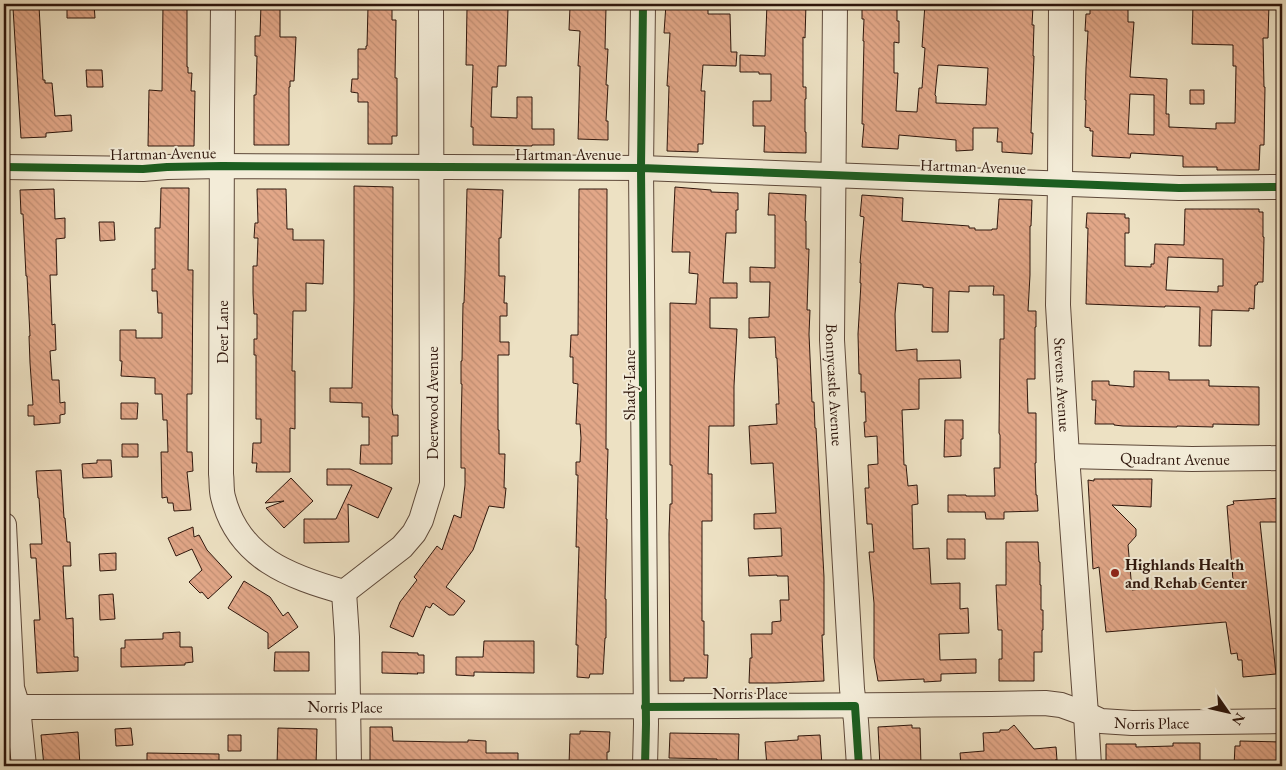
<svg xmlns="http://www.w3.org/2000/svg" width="1286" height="770" viewBox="0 0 1286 770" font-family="'EB Garamond',serif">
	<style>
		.building { fill: url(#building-back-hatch); stroke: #2e160c; fill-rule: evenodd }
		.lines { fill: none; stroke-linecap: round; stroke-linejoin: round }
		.minor-casing { stroke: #5e493a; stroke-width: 26 }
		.minor { stroke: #f3ecd8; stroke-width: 24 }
		.cycleway-casing { stroke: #f3ecd8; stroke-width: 11 }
		.cycleway { stroke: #1b5e20; stroke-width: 8 }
		.poi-dot { fill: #8f2418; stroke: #f3ecd8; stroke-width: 2 }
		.labels { text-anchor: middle; stroke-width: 4; stroke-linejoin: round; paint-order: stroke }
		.street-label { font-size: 16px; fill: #2e160c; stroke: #f3ecd8 }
		.poi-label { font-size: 16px; font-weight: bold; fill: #2e160c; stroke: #f3ecd8; text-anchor: start }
	</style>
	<defs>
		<pattern id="building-back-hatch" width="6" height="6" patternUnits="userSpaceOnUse" patternTransform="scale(1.25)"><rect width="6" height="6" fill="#e2a788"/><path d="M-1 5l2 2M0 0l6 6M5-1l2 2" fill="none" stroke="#c28f74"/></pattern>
	</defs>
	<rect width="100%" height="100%" fill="#ede1c3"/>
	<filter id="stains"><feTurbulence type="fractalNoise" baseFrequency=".004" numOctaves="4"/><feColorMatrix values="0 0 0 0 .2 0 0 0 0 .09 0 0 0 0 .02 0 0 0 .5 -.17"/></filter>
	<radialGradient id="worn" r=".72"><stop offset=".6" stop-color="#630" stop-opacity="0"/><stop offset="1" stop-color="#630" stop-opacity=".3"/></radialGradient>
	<path class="building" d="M67,4H94L95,18H67Z
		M163,4H187V67H188V73H192L191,91H195L194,146H148L149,90L162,91Z
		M261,4H280V37H296L294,81H290V87H289V145H254V95H256L257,56H255V36H260Z
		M666,4H708V14H730L731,52H737L736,66L703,65L701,91H705L703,144H698V152L667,151L669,86H667L670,33H664Z
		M767,4H806L805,38L803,37V87H806V99H805V132H806V153L764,152L765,126H753V101H771V74H759V72H740V55L765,56Z
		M862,4H897V21H899V43L894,42V73H898L896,111L917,112L919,88H922L925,48L922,47L925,4H1028V6H1033L1032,25H1034L1033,56H1034L1032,105L1031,133H1033L1032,154L1002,152V142H997L998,128H973V150L956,151V140L899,135L898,149L862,147L864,124H862L864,41H863L864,19H862ZM938,65L988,68L986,105L936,103V96L935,95Z
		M1090,4H1128V22H1134L1130,77L1167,79L1166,114H1169V127L1216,129V123H1235L1236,66H1233V45L1192,44L1193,4H1269L1268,38H1263L1264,87H1265L1264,145H1260L1259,170H1217V167H1183V156L1131,153L1130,158L1092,156L1093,131H1090V128L1085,127L1086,100H1085L1086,68L1088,31H1085L1086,14H1090ZM1130,94L1154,95V135L1128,134Z
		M39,6L43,80H45V83H52L55,116L71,115L72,131L46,133V137L21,138L13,8Z
		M368,7L392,8V20H396L395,78H397V136H392V144H368V102H358V93L351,92L352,79H358V49H366V46H367Z
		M570,7L606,8L605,49H608L606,85H608L606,121H608V140L578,139L580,66H578L580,31L569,30Z
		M467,9H508L506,66H498L497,87H492L491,117L517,118V97H532V129H554V145H532V146L473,145V127H471L473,65H466Z
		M86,70H102L103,87H87Z
		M1190,90H1204V104H1190Z
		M354,186L393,187L392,408L393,415H398V436H392V464H360L361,445H369V417H362V403L330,402V388H352L354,300Z
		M675,187L711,190V192L738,193V210H736V233H726L723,283H737V298H710V328L737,329L734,386V426H709L708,474H712V521H702V621H704V655H708L707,678H684V681H670L669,534L670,504H672V465H670V303L696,304L698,274L689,273L690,252H672Z
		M161,188H189L188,270H193L192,394H187V452H192L193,471L187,472L191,510L174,511L173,503H168L167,497L162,498L161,452H168L167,420H163L162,394H155V378L121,376L122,361H120V330H136V338H162V313H158L157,291H152V269H155V228H160Z
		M54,189L55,219L65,218V238L56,239L57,275H50L52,325L55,324L56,350L50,351L52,380H59L60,403L65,402V414L60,415V423L34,425V416H28V405H33L30,363L29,336H30L27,276H26L23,214H21L20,190Z
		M257,189H286L287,229H293V240H324L323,284L306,283V311H293L292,371H295V429L290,428V472H256L257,463H252L253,443H261V419H256V355H254V339H257V314H254L253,293V266H257L258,238H254L255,223H258Z
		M467,189L503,190L501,238H499V276H505L504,303H507V316H500V342H509V355H498V430H499V454H505L504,488H506L504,508L489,506L473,550L446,587L465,601L454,615H449L433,603L430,608L426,606L413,637L390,627L400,602L417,580L414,577L437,546L442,550L454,515L461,518L465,485V468H461V428L462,384H461V361H462L463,303H464L465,275Z
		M579,189H607L606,449H608L606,519H607L605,599H606V638H605L603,674H590L589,678L577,677L578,645H576L579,547H576L578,475H576V462H580L581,438L580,424H576L578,384L573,383V357H570L571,335H578Z
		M769,193L806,195L805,221H806V249H809L807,310H810L809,334L812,402H814L815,428H816L824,577V635H822L824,681L776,683H749L750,658H752L751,634H772V622L781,621L780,600H789L788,576H777V575L749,576L748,558L782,556L781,528L754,529V514L776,513L773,463L751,464L749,426L777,424L776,404H779L777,358H776L775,337L749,338V318L769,317L770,282H750V267L775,268V215H768Z
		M862,195L903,198L902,221L969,226V228H975V230H992V229H997L999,199L1032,200L1031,226H1030V275L1028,311H1036V327H1035V379H1027L1028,413H1036V463H1035L1036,495H1037L1038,511L1004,512V519H986L985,512H948V495H966V496H995L994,468H1000V435L999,433L1000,339H1004V295H993L994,286H969V292L949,291L948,332H932L933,288L923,287V285L898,283L895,314L896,351L917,349V361L960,360L961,378L919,379V409L902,410L904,465H906L908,486L917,485L918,504L912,505L913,549L929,548L931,584L960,583V609L968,608L969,633L939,634L940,660L976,659V673L941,674V681L924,682V679L878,681L874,658V603L869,552H874L872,524H867L865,488H869L868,465L878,464L877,436L865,437L864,422H866L865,392H861V374H859L858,334L861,283H860L861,263H860L864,217L860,216Z
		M1185,209H1259V212H1263V237H1264L1263,282H1258L1257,285H1255L1254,309L1249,308V311L1212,310L1211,346H1199L1200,307L1165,306V307L1086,304L1088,228H1086L1087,213L1125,214V218H1129V233H1125V266L1151,267V264H1154L1155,244L1184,245ZM1168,257L1223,259V286H1218V292L1166,290Z
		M99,222H114L115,240L100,241Z
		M1134,371L1169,372V380H1209V386L1259,387V425L1213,424V427L1177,426V427L1123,426L1114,425V424H1095L1096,400H1092V381H1109V385L1134,387Z
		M121,403H138L137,419H121Z
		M945,420H963V439H961V456L944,457Z
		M122,444H138V457H122Z
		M97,460H111L112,477L83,478L82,464L97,463Z
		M327,469H350L392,488L378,518L348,504L349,542L304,543V519H336L352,485H327Z
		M61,470L64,518H65L67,542H70L71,566H63L66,619L73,618L74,657H78V671L37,673L34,620H40L36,558H31L30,544H42L39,498H38L36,471Z
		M291,478L313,501L284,528L266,508L284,501L265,503Z
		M1094,479H1152L1151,507L1112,505L1136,529V536L1128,545L1132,590L1233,580L1227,506L1234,504L1233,501L1282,498V522H1260L1276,674L1243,677L1242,660H1238L1237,653L1231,654L1226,622L1106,632L1099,567L1093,569L1088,480L1094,481Z
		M193,527L194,537L199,535L207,550L232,577L208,599L202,592L200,593L189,582L202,570L192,549L176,556L168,538Z
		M947,539H965V559H947Z
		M1006,542H1038L1039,562H1040V585H1041V610H1043V630H1042V652H1034V681H999V659H1002V630H998L996,585H1006Z
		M116,553V570L100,571L99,554Z
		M244,581L270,597L283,616L288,612L298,627L268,649V633L228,608Z
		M113,594L115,619L100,620L99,595Z
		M180,632V647H192L193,662L185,663V665L121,667V648H125V640L163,639V633Z
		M484,641H534V673L474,672V676L456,675V657H483Z
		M275,652H309V671H274Z
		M382,652L418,653V655H424V673H417L418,674L382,673Z
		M912,725V728H920L921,766H880L878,727Z
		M1014,725L1034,749L1056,747L1057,760H1055V766H961L960,753L984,751L983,733L1000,732V730H1008Z
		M370,727H392L393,741L446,742H468V740L486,741V753H518V765L370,766Z
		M131,728L133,745L116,746L115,729Z
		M278,728L317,729L316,766H277Z
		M580,731L610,732L609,752H607V764H599V766L569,765L570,734H580Z
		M78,732L80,766H44L41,735Z
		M670,733L739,734L738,765L717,764V759L669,758Z
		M228,735H241V751H228Z
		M820,735L822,766H767L765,742L798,740V736Z
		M1240,741L1282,742V766H1234L1235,746H1240Z
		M1173,743H1200V763H1152L1136,764V766H1106V744H1136V747L1173,746Z
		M147,753L219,754V766H147Z"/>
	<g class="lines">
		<g class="minor-casing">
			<g id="minor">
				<path d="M223,4L222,110L221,474C222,481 221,490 223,497C238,558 290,577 344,592"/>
				<path d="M643,4L641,168L646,724L645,766"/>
				<path id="s1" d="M835,4L832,340L852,689L856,721L859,766"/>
				<path id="s2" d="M1061,4L1060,184L1058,305L1067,456L1086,714L1089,766"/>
				<path d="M4,167L143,169L167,167L222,166L641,168L1179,188L1282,187"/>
				<path id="s3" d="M1067,456L1192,459L1282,458"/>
				<path d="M4,525L12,688L18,707L24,766"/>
				<path d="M344,592L402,547L414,533L421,520L432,484L431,4"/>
				<path d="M344,592L347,637L349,766"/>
				<path id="s4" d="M4,707C351,705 698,709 1045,703L1061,705L1086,714L1101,721L1132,723L1282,721"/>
			</g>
		</g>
		<use href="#minor" class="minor"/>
		<g class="cycleway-casing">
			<path id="cycleway" d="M643,4L641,168L646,724L645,766
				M4,167L143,169L167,167L222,166L641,168L1179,188L1282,187
				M645,707L855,706L859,766"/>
		</g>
		<use href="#cycleway" class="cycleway"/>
	</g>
	<circle class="poi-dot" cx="1115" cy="573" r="5"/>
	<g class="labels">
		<g class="street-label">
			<text transform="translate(163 153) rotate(-1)" y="6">Hartman Avenue</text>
			<text x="568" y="160">Hartman Avenue</text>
			<text transform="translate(973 166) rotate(2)" y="6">Hartman Avenue</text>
			<text transform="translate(222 332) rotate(-90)" y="6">Deer Lane</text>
			<text transform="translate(629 385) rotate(-90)" y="6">Shady Lane</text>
			<text dy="6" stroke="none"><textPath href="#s1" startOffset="381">Bonnycastle Avenue</textPath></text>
			<text dy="6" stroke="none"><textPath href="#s2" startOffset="381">Stevens Avenue</textPath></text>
			<text transform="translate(432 403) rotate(-90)" y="6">Deerwood Avenue</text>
			<text dy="6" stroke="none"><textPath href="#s3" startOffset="108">Quadrant Avenue</textPath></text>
			<text x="750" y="699">Norris Place</text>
			<text dy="6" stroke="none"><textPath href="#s4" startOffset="341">Norris Place</textPath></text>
			<text dy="6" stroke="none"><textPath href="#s4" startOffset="1151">Norris Place</textPath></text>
		</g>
		<g class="poi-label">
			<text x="1125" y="570">Highlands Health<tspan x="1125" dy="18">and Rehab Center</tspan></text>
		</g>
	</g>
	<rect width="1286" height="770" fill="none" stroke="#ede1c3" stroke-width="20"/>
	<rect x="5" y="5" width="1276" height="760" fill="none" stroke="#2e160c" stroke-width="2.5"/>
	<rect x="10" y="10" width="1266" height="750" fill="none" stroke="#2e160c"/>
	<g transform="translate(1228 712) rotate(124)" stroke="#f3ecd8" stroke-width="4" paint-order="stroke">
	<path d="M0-4L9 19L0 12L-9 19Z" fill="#2e160c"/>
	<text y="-8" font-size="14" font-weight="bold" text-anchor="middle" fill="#2e160c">N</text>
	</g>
	<rect width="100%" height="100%" filter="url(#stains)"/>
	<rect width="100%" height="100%" fill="url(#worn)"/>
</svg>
